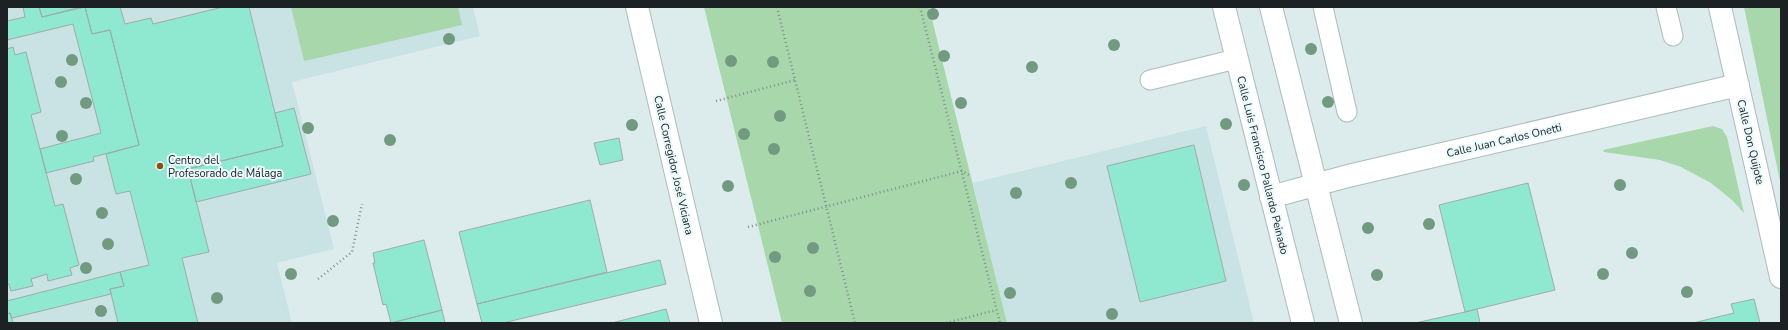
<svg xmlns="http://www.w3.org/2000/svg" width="1788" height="330" viewBox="0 0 1788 330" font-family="'Nunito Sans',sans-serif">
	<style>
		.built { fill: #c9e2e4 }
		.green { fill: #a7d7ab }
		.building { fill: #8fe9d1; stroke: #9eaca7 }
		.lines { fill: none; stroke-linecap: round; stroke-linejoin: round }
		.lane-casing { stroke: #acbbbc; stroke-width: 21 }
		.street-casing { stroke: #acbbbc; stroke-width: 24 }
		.path { stroke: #828e8f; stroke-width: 2.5; stroke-dasharray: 1 3; stroke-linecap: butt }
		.lane { stroke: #fff; stroke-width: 19 }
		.street { stroke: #fff; stroke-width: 22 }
		.tree { fill: #729a80 }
		.poi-dot { fill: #8c500d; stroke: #eaf9fb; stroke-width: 1.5 }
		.labels { text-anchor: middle; stroke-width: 4; stroke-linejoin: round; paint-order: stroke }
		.street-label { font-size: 11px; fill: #1c2223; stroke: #eaf9fb }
		.poi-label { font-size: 11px; fill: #1c2223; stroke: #eaf9fb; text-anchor: start }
	</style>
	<rect width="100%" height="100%" fill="#dceced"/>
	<path class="built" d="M7,7H473L480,36L292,82L334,249L277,263L292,323H7Z
		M1206,126L1254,323H1007L973,183Z"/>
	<path class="green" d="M291,7H458L462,25L304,61Z
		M704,7H929L1007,323H782Z
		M1744,7H1781V186Z
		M1713,126L1722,129L1727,137L1744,213L1732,200L1711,183L1681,167L1660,160L1604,152L1603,150Z"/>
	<path class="building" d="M23,7H39L42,17L85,7L92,34L110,30L139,145L93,157L94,161L46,173L40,149L101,133L73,24L7,40V21L25,17Z
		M39,7H81L42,17Z
		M85,7H120L125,24L151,18L153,24L223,7H249L283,146L188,169L209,252L182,258L198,323H118L110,289L124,286L120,272L149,265L130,191L116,194L106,154L139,145L110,30L92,34Z
		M13,47L15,55L26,52L41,112L31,115L55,206L63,204L79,265L70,268L72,275L48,281L47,274L31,279L33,286L11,291L9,284L7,285V49Z
		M294,108L311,174L196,202L188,169L283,146L275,113Z
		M619,138L623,160L600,165L594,143Z
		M1194,145L1226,281L1140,302L1107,166Z
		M1528,183L1555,290L1465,312L1439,205Z
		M590,200L607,272L477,304L459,232Z
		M424,240L442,310L391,323L386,304L383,305L373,263H375L373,253Z
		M660,260L666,284L503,323H482L477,304Z
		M120,272L124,286L110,289L111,294L12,318L10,313L7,314V301Z
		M1754,299L1760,323H1693L1734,313L1731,304Z
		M666,309L670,323H612Z
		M1477,309L1480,323H1415L1465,312Z
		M442,310L445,323H391Z
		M10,313L13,323H7V314Z"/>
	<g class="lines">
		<g class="lane-casing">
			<path id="lane" d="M1323,7L1347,112
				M1666,7L1673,36
				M1150,80L1236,59"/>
		</g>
		<g class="street-casing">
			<path id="street" d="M637,7L711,323
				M1224,7L1303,323
				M1271,7L1351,323
				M1720,7L1781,277
				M1271,197L1348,176L1738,85"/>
		</g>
		<path class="path" d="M777,7L855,323
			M920,7L1000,323
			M716,101L795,80
			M748,227L962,171L971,176
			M318,279L352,252L362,204
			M946,323L996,310"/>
		<use href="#lane" class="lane"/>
		<use href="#street" class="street"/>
	</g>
	<g class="tree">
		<circle cx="933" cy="14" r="6"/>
		<circle cx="449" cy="39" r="6"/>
		<circle cx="1114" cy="45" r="6"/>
		<circle cx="1311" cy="49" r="6"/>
		<circle cx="944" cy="56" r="6"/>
		<circle cx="72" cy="60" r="6"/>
		<circle cx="731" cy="61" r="6"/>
		<circle cx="773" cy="62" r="6"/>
		<circle cx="1032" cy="67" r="6"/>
		<circle cx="61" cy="82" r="6"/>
		<circle cx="1328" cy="102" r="6"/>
		<circle cx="86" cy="103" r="6"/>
		<circle cx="961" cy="103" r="6"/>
		<circle cx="780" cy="116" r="6"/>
		<circle cx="1226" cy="124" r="6"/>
		<circle cx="632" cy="125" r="6"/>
		<circle cx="308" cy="128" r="6"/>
		<circle cx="744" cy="134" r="6"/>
		<circle cx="62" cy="136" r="6"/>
		<circle cx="390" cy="140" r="6"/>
		<circle cx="774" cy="149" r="6"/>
		<circle cx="76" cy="179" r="6"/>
		<circle cx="1071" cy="183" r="6"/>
		<circle cx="1244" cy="185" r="6"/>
		<circle cx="1620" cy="185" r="6"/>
		<circle cx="728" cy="186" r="6"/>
		<circle cx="1016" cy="193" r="6"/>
		<circle cx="102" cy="213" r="6"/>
		<circle cx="333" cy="221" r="6"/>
		<circle cx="1429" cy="224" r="6"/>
		<circle cx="1368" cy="228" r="6"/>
		<circle cx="108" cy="244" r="6"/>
		<circle cx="813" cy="248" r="6"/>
		<circle cx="1632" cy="253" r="6"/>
		<circle cx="775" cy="257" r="6"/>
		<circle cx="86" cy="268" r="6"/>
		<circle cx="291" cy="274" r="6"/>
		<circle cx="1603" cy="274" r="6"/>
		<circle cx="1377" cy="275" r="6"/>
		<circle cx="810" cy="291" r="6"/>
		<circle cx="1687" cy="292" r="6"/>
		<circle cx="1010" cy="293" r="6"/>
		<circle cx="217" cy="298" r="6"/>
		<circle cx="101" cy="311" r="6"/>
		<circle cx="1112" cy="314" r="6"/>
	</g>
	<circle class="poi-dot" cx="160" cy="166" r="4"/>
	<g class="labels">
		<g class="street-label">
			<text transform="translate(1504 140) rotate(-13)" y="4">Calle Juan Carlos Onetti</text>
			<text transform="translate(1751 142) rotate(77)" y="4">Calle Don Quijote</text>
			<text transform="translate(674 165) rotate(77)" y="4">Calle Corregidor José Viciana</text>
			<text transform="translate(1263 165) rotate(76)" y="4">Calle Luis Francisco Pallardo Peinado</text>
		</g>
		<g class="poi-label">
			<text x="168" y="164">Centro del<tspan x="168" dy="13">Profesorado de Málaga</tspan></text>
		</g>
	</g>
	<rect width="1788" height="330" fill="none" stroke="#1c2223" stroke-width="16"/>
</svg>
